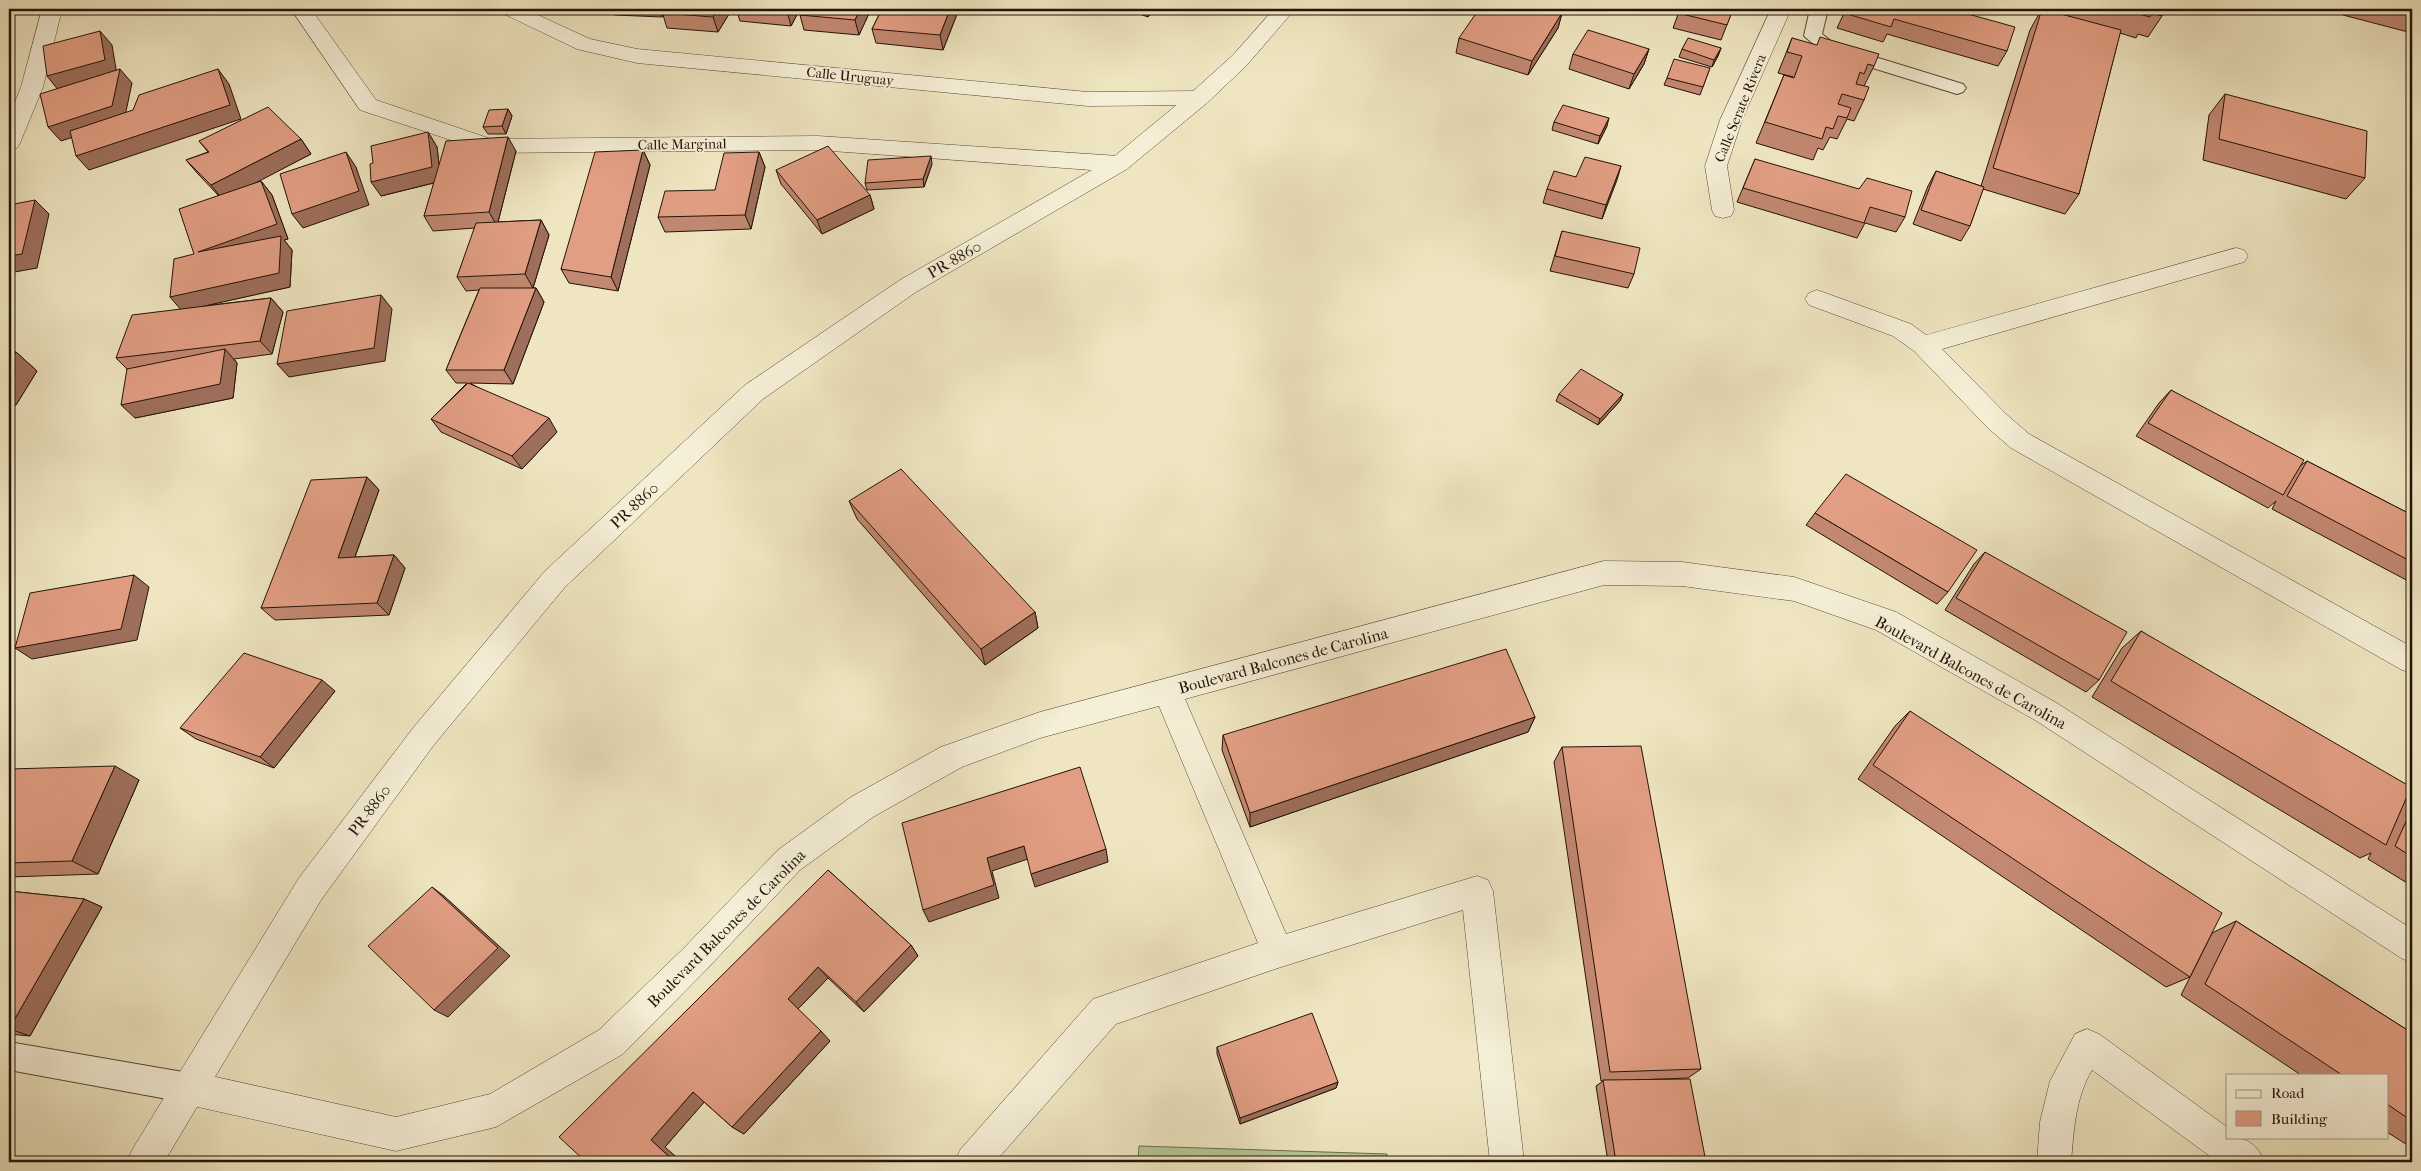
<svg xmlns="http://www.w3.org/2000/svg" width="2421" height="1171" viewBox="0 0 2421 1171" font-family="'IM FELL French Canon',serif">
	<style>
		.green { fill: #b6c695; stroke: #6c6c4e }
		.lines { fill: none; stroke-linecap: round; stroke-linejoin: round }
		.service-casing { stroke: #564836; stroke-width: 2 }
		.minor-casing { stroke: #564836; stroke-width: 1 }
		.tertiary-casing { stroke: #564836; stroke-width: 1 }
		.service { fill: #f5efd7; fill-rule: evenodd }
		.minor { fill: #f5efd7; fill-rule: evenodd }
		.tertiary { fill: #f5efd7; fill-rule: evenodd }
		.wall { fill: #c28871; stroke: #231308 }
		.shaded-wall { fill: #9e6f5c; stroke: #231308 }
		.building { fill: #e29e83; stroke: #231308 }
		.labels { text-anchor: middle; stroke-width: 4; stroke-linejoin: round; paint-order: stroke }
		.far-street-label { font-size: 14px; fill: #231308; stroke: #f5efd7 }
		.street-label { font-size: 16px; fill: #231308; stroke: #f5efd7 }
	</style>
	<rect width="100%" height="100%" fill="#efe6c1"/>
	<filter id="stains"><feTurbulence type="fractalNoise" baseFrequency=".004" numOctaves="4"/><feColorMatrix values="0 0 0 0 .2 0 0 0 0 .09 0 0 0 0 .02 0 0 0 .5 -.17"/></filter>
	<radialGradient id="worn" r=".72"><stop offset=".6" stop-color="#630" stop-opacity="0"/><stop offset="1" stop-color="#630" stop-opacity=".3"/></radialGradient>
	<path class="green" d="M1139,1146L1387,1154V1162H1138Z"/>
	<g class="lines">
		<g class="service-casing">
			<path id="service" d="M1810,9H1828L1822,34L1836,45L1963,84L1966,88L1963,92L1957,94L1824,53L1804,36Z
				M9,1042L189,1073L199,1078L204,1088L199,1098L189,1103L9,1070Z"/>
		</g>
		<g class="minor-casing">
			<path id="minor" d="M42,9H62L43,87L20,143L17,148L9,150V117L21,87Z
				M291,9H311L376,100L491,139L818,136L1119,156L1127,159L1130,164L1127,169L1119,172L818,150L490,153L360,110Z
				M499,9H525L590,39L637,49L1088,92L1199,91L1207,93L1210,98L1207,103L1199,105L1088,106L637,63L577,49L502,13Z
				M1771,9H1791L1742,120L1727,166L1734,210L1731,216L1723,218L1715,216L1712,210L1705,166L1720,120Z
				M2236,248L2244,250L2248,256L2244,262L1942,349L2006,414L2029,434L2412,647V673L2402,670L2011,448L1988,428L1914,351L1893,336L1809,305L1805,299L1809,293L1817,290L1911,324L1926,335Z
				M1604,561L1682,562L1794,577L1896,612L2055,702L2412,929V963L2401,958L2035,720L1876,630L1794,601L1682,586L1604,585L1185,699L1286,934L1477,876L1488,880L1493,891L1524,1162H1490L1463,910L1278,968L1116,1024L995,1162H955L960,1150L1093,999L1258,943L1159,706L1040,738L962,767L873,817L800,870L706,970L623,1054L496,1127L396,1151L189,1105L177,1100L172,1088L177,1076L189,1071L396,1117L490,1094L599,1030L684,948L778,850L851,797L941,747L1040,712Z
				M2087,1029L2099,1034L2227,1127V1137C2246,1137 2258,1144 2264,1162H2218L2092,1070C2075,1099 2074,1130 2071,1162H2037L2040,1122L2050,1081L2075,1034Z"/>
		</g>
		<g class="tertiary-casing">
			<path id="tertiary" d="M1274,9H1295L1247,65L1207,103L1127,169L916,292L763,399L565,587L433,746L321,900L164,1162H127L132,1150L299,878L413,728L545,571L745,385L900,280L1111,159L1191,93L1233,55Z"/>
		</g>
		<use href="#service" class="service"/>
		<use href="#minor" class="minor"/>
		<use href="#tertiary" class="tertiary"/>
	</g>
	<path class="wall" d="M612,9H732L718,32L667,28L663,15L662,17L615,15Z
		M736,9H800L791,26L740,21Z
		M803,9H871L859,35L804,30L800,15Z
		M882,9H959L943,50L876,43L872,29Z
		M1126,9H1156L1148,17Z
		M1680,9H1733L1721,40L1673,28Z
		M1846,9H1950L2007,51L1998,66L1887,34L1883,42L1837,28Z
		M2028,9H2164L2162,16L2148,37L2138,34L2136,38L2120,33L2079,194L2065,214L1983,189L1970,226L1961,241L1913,224L1928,186L1936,171L1981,186L2030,30L2040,12Z
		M2344,9H2412V33L2343,15Z
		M1562,13L1558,28L1528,75L1456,53L1459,38Z
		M1792,38L1874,66L1864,86V100L1854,121L1847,119L1837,139L1830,137L1823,150L1818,148L1813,160L1756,143L1784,75L1793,77L1778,73Z
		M1721,48L1718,56L1712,67L1679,57L1682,49Z
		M1649,49L1644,64L1629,89L1569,69L1573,54Z
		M1710,68L1700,95L1664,85L1667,78Z
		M2225,94L2365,178L2346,199L2203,160L2209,115Z
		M508,109L512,116L506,134H488L483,127Z
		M1554,122L1607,126L1598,144L1552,130Z
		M428,132L437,147L439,165L516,151L498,222L541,220L549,235L533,288H536L544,302L513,384L470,383L557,432L522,469L441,432L431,419L467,383H456L446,370L479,290L466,291L457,277L475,228L433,231L424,216L434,183L381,196Z
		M301,139L311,154L256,182L261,181L272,195L288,239L284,240L292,250L290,287L203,306L271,298L283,312L272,354L234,359L237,363L233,398L135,418L127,369L116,358L181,309L194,254L218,195L198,174L186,160L208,152L199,141Z
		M643,150L650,165L618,291L569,283L561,269Z
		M759,152L765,167L751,229L665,232L658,217L715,190Z
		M1755,159L1905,217L1896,232L1865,223L1857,238L1737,202Z
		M932,164L924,187L867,190L865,183Z
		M1621,166L1602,219L1543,203L1547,189L1576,177Z
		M776,170L870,195L874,209L822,234L781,184Z
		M1562,231L1634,274L1628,288L1550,271Z
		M9,352H16L37,371L16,405H9Z
		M2171,390L2300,466L2307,461L2412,515V583L2272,509L2276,501L2268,508L2136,436L2159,403Z
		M1559,394H1623L1620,401L1598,425L1556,401Z
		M367,477L379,490L355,557L394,555L405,568L389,615L275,620L261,608Z
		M849,501L1035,612L1038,628L985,665L857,519Z
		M1815,513L1948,592L1937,604L1806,525Z
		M1985,552L2099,680L2086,692L1945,610L1974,564Z
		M2141,631L2405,801L2412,797V886L2368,859L2371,853L2360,858L2092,697L2122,648Z
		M335,691L274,768L196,739L180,728Z
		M1910,711L2190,977L2166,987L1858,779L1895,726Z
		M1535,717L1528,732L1250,827L1222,750L1223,735Z
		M1562,747L1701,1069L1688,1078L1635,1080L1706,1162H1608L1596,1086L1603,1081H1601L1554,762Z
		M9,769L139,780L98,874L9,877Z
		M828,870L911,945L918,956L864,1012L828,978L798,1009L830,1041L744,1134L732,1127L704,1102L665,1147L586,1162Z
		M9,891L84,899L102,907L30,1036L9,1034Z
		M2236,921L2412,1033V1148L2387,1132V1075H2301L2181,995L2212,933Z
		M1217,1047L1338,1082L1336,1088L1240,1124L1217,1054Z"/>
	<path class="shaded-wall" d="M659,9H666L662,13L663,15L662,17Z
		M718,9H732L718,32L713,17Z
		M788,9H800L791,26L787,11Z
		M860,9H871L859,35L855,20Z
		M950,9H959L943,50L940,35Z
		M1148,9H1156L1148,17Z
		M1562,13L1558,28L1528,75L1532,61Z
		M100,31L112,45L117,75L59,91L47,76Z
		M1721,48L1718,56L1712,67L1714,60Z
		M1649,49L1644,64L1629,89L1634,74Z
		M120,69L132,83L124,121L61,141L48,127Z
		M218,69L229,84L241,119L89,170L76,156Z
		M508,109L512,116L506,134L502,126Z
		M1609,118L1607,126L1598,144L1600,136Z
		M428,132L437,147L441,181L381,196L371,182Z
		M508,137L516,151L497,226L489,212Z
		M301,139L311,154L223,200L211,185Z
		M643,150L650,165L618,291L611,277Z
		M346,152L356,167L369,205L303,228L292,214Z
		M759,152L765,167L751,229L745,215Z
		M931,156L932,164L924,187L923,179Z
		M1621,166L1617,180L1602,219L1606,205Z
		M261,181L272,195L288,239L284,240L292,250L290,287L182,311L170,297L198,252Z
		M870,195L874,209L822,234L817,220Z
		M35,200L49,214L37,268L9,273V256Z
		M541,220L549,235L533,288L525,274Z
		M536,288L544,302L513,384L504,370Z
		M381,295L392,309L385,361L289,377L277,364Z
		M271,298L283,312L272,354L260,341Z
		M225,349L237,363L233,398L135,418L121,405Z
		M16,352L37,371L16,405L9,399V363Z
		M1623,394L1620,401L1598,425L1600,419Z
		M549,418L557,432L522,469L512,456Z
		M367,477L379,490L350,570L338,558Z
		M394,555L405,568L389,615L377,603Z
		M134,575L149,587L137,640L32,659L15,648Z
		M1035,612L1038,628L985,665L981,649Z
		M322,680L335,691L274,768L260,757Z
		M1535,717L1528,732L1250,827V813Z
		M115,766L139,780L98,874L72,861Z
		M1024,846L1028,859L992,871L999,898L929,922L923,910L987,858Z
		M1106,849L1108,862L1035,887L1031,874Z
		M432,887L444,896L510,956L448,1017L434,1010Z
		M84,899L102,907L30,1036L9,1029Z
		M911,945L918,956L864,1012L856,1002Z
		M818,967L828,978L798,1009L788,999Z
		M821,1031L830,1041L744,1134L732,1127Z
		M1338,1082L1336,1088L1240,1124V1118Z
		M693,1092L706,1100L665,1147L682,1162H675L651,1140Z"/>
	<path class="building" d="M664,9H718L713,17L662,13Z
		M765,9H788L787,11Z
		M803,9H860L855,20L800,15Z
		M882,9H950L940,35L872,29Z
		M1479,9H1548L1562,13L1532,61L1459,38Z
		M1680,9H1733L1727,25L1678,13Z
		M1846,9H1950L2015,27L2007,51L1894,19L1891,27L1844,13Z
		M2042,9L2121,30L2079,194L1993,168Z
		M2121,9H2164L2162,16L2151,13L2150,17Z
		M2388,9H2412V15Z
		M1588,30L1649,49L1634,74L1573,54Z
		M100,31L105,60L47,76L43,46Z
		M1820,37L1879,54L1874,66L1868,64L1864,74L1860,72L1856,84L1869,87L1864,100L1842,94L1838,104L1851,108L1847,118L1838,116L1833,129L1826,127L1822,139L1765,122L1784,75L1794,78L1802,56L1787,52L1792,38L1817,45Z
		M1688,38L1721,48L1714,60L1682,49Z
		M1674,59L1710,68L1703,87L1667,78Z
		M120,69L112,106L48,127L40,94Z
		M218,69L230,105L76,156L70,131L133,110L139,95Z
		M2225,94L2367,131L2365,178L2219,139Z
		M1563,105L1609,118L1600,136L1554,122Z
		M268,107L301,139L211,185L186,160L209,152L199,141Z
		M508,109L502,126L483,127L489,110Z
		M428,132L432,167L371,182L370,164L373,163L371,146Z
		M508,137L489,212L424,216L446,141Z
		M828,146L870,195L817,220L776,170Z
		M643,150L611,277L561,269L595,152Z
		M346,152L359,191L292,214L280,174Z
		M759,152L745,215L658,217L665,191L715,190L724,153Z
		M931,156L923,179L865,183L868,160Z
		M1585,157L1621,166L1606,205L1547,189L1554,171L1576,177Z
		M1755,159L1859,189L1867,178L1912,191L1905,217L1870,207L1864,223L1743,188Z
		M1936,171L1984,187L1970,226L1921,210Z
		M261,181L277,224L198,252L281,236L279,273L170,297L174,259L194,254L179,209Z
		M35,200L22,254L9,256V205Z
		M541,220L525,274L457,277L476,223Z
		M1562,231L1640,248L1634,274L1555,256Z
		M480,288H536L504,370H446Z
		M381,295L374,348L277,364L287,311Z
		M271,298L260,341L116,358L132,315Z
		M225,349L220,384L121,405L127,369Z
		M9,352H16L9,363Z
		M1581,369L1623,394L1600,419L1559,394Z
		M468,383L549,418L512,456L431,419Z
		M2171,390L2304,460L2283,495L2148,423Z
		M2307,461L2412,515V562L2287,496Z
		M901,469L1035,612L981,649L849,501Z
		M1846,474L1977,550L1948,592L1815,513Z
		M367,477L338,558L394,555L377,603L261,608L311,480Z
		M1985,552L2127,632L2099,680L1956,598Z
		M134,575L121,629L15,648L30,593Z
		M2141,631L2411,787L2386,845L2111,681Z
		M1506,649L1535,717L1250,813L1223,735Z
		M244,653L322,680L260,757L180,728Z
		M1910,711L2222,913L2190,977L1873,765Z
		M1641,746L1701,1069L1610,1072L1562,747Z
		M115,766L72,861L9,863V769Z
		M1080,767L1106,849L1031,874L1024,846L987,858L994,885L923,910L902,823Z
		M2412,808V857L2395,846Z
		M828,870L911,945L856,1002L818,967L788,999L821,1031L732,1127L693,1092L651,1140L675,1162H586L559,1137Z
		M432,887L498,948L434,1010L368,946Z
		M9,891L84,899L9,1029Z
		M2236,921L2412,1033V1121L2387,1104V1075H2342L2205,984Z
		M1312,1013L1338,1082L1240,1118L1217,1047Z
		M1690,1079L1706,1162H1616L1603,1080Z"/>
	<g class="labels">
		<g class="far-street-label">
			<text transform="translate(850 76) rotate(6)" y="5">Calle Uruguay</text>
			<text transform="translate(1740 108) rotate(-68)" y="5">Calle Serate Rivera</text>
			<text transform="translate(682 144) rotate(-1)" y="5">Calle Marginal</text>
		</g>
		<g class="street-label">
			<text transform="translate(954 259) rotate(-30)" y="6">PR-8860</text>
			<text transform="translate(634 505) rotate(-43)" y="6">PR-8860</text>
			<text transform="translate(1283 660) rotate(-15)" y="6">Boulevard Balcones de Carolina</text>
			<text transform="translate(1971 672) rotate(29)" y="6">Boulevard Balcones de Carolina</text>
			<text transform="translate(369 810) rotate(-53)" y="6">PR-8860</text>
			<text transform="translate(726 928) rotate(-45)" y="6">Boulevard Balcones de Carolina</text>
		</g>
	</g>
	<rect width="2421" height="1171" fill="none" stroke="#efe6c1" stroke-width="30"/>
	<rect x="10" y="10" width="2401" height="1151" fill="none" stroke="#231308" stroke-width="2.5"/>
	<rect x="15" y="15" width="2391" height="1141" fill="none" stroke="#231308"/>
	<rect x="2226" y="1074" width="162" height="65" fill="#f5efd7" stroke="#a19784"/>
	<rect x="2236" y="1090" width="25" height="8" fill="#f5efd7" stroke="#a19784"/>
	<text x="2271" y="1098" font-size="15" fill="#231308">Road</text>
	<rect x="2236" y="1111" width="25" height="15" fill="#e29e83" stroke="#a19784"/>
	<text x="2271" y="1124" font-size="15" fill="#231308">Building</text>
	<rect width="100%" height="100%" filter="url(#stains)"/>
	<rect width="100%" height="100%" fill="url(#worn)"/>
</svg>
